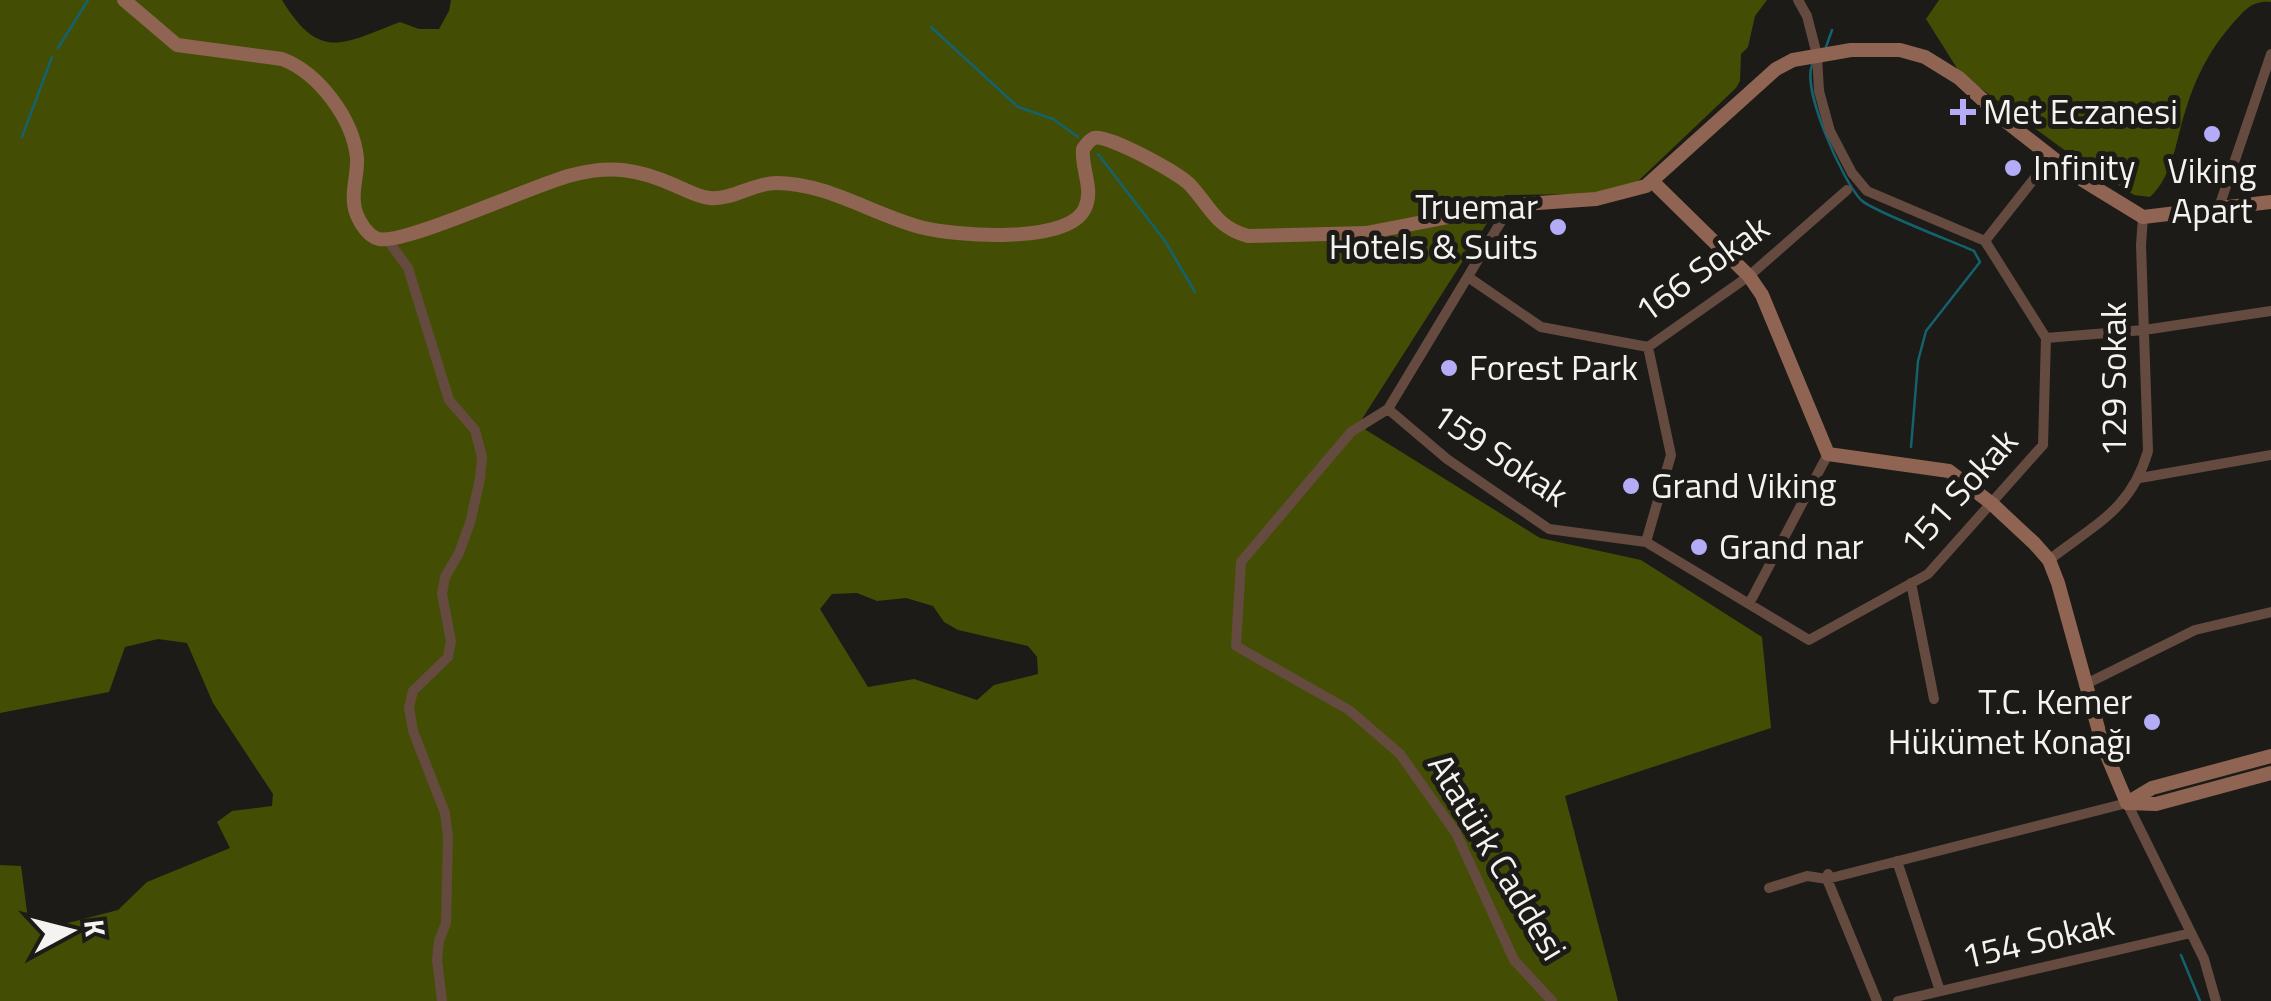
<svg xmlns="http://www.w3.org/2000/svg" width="2271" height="1001" viewBox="0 0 2271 1001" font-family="'Titillium Web',sans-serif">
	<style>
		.forest { fill: #434e04; fill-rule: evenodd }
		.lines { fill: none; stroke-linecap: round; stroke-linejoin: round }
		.stream { stroke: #13626d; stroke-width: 2.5 }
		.street { stroke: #654a3f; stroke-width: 10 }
		.secondary { stroke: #8f6452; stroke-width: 14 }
		.poi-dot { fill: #b5acf8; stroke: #1c1b17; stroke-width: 4 }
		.labels { text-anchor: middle; stroke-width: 10; stroke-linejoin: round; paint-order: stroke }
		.poi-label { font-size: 35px; fill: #f4f3f0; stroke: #1c1b17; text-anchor: start }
		.street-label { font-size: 35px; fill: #f4f3f0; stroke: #1c1b17 }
	</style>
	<rect width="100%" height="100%" fill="#1c1b17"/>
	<path class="forest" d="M0,0H282C320,62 342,44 400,22L419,29H439L449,11L451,0H1767L1755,16L1748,47L1741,54L1740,81L1736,88L1635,184L1591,194L1505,195L1362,419L1366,430L1540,538L1641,560L1762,637L1771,728L1565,796L1618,1001H0V865L21,866L28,919L60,925L118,910L147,882L230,848L217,822L232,811L272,806L273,794L213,703L187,643L158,639L125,647L109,692L0,713ZM857,593L877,601L906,598L933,606L944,622L958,630L1028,646L1037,657L1038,674L994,685L977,700L914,679L868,687L820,609L832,594Z
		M1939,0H2271V2C2252,0 2245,10 2233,23C2210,49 2195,78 2185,112C2176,140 2173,176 2150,197L2134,195L2063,149L1960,73L1926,19Z"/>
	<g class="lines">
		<path class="stream" d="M931,27L1018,107L1053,119L1078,137
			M1826,47L1832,30
			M58,48L88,0
			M1812,65C1802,90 1842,180 1861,200C1872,211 1954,242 1974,251L1980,262L1926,331L1918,361L1911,447
			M22,137L52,57
			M1098,154L1165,241L1195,292
			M2181,955L2200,1001"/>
		<path class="street" d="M1511,205L1388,409L1351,432L1241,562L1236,646L1349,710L1400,754L1456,833L1514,960L1552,1001
			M2218,210L2271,54
			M387,239L408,268L449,400L475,430L482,457L480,479L470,523L459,553L445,577L442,594L451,641L448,657L413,691L409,707L413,731L445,813L448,837L446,923L439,941L437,960L442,1001
			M1985,241L2052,156
			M1468,277L1541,327L1648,347L1749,276L1847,190
			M2046,338L2144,330L2271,311
			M1648,347L1671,455L1646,542L1809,640L1928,574L2043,445L2046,338L1985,241L1867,191L1852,173L1830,131L1819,91L1817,55L1807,16L1798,0
			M1388,409L1447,459L1549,529L1646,542
			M2140,478L2271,455
			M2049,560C2095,524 2131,510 2148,451L2141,245L2143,217
			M1911,583L1934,699
			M1749,604L1828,454
			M2084,685L2195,630L2271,612
			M1897,861L1940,991
			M1769,888L1807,876L1827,879L1828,874
			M1877,1001L1827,879L2127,803L2204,959L2216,1001
			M1898,1001L2191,933"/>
		<path class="secondary" d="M124,0L177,45L282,59C319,73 353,119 357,158C358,173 352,189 354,203C355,216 366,236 379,239C405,245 535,184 572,175C611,165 638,169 674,185C686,190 697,197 710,198C733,200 753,183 776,183C827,183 872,214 920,227C953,236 1069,245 1085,208C1094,189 1081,169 1083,149C1086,145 1089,140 1094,138C1108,134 1181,174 1191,186C1211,208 1216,227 1248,236L1366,233L1511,205L1596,199L1646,186L1776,69L1793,60L1851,50H1900L1925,57L1959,78L2008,123L2076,176L2143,217L2271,202
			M1653,182L1749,276L1762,295L1828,454L1949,471L1991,503L2034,543L2049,560L2058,583L2103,746L2127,803
			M2127,803L2152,788L2271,756
			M2127,803L2156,804L2271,773"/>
	</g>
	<g class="poi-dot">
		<path d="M1958 97h10v10h10v10h-10v10h-10v-10h-10v-10h10z"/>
		<circle cx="2212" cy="134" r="10"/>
		<circle cx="2013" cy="168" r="10"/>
		<circle cx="1558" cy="227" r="10"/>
		<circle cx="1449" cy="368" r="10"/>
		<circle cx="1631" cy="486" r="10"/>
		<circle cx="1699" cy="547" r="10"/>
		<circle cx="2152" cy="722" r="10"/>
	</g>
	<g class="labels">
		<g class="poi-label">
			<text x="1983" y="124">Met Eczanesi</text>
			<text x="2033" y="180">Infinity</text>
			<text x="2212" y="183" text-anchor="middle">Viking<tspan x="2212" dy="40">Apart</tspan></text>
			<text x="1538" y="219" text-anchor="end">Truemar<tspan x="1538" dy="40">Hotels &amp; Suits</tspan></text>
			<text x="1469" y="380">Forest Park</text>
			<text x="1651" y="498">Grand Viking</text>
			<text x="1719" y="559">Grand nar</text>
			<text x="2132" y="714" text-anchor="end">T.C. Kemer<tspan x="2132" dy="40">Hükümet Konağı</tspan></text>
		</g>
		<g class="street-label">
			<text transform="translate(1702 269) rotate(-36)" y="12">166 Sokak</text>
			<text transform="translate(2114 379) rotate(-90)" y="12">129 Sokak</text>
			<text transform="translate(1500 455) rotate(34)" y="12">159 Sokak</text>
			<text transform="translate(1959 492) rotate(-48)" y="12">151 Sokak</text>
			<text transform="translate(1497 857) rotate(59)" y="12">Atatürk Caddesi</text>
			<text transform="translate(2038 940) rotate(-13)" y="12">154 Sokak</text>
		</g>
	</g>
	<g transform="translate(70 931) rotate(83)" stroke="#1c1b17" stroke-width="8" paint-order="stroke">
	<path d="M0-8L18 38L0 25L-18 38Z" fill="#f4f3f0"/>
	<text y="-15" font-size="28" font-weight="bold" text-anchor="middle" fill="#f4f3f0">K</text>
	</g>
</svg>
